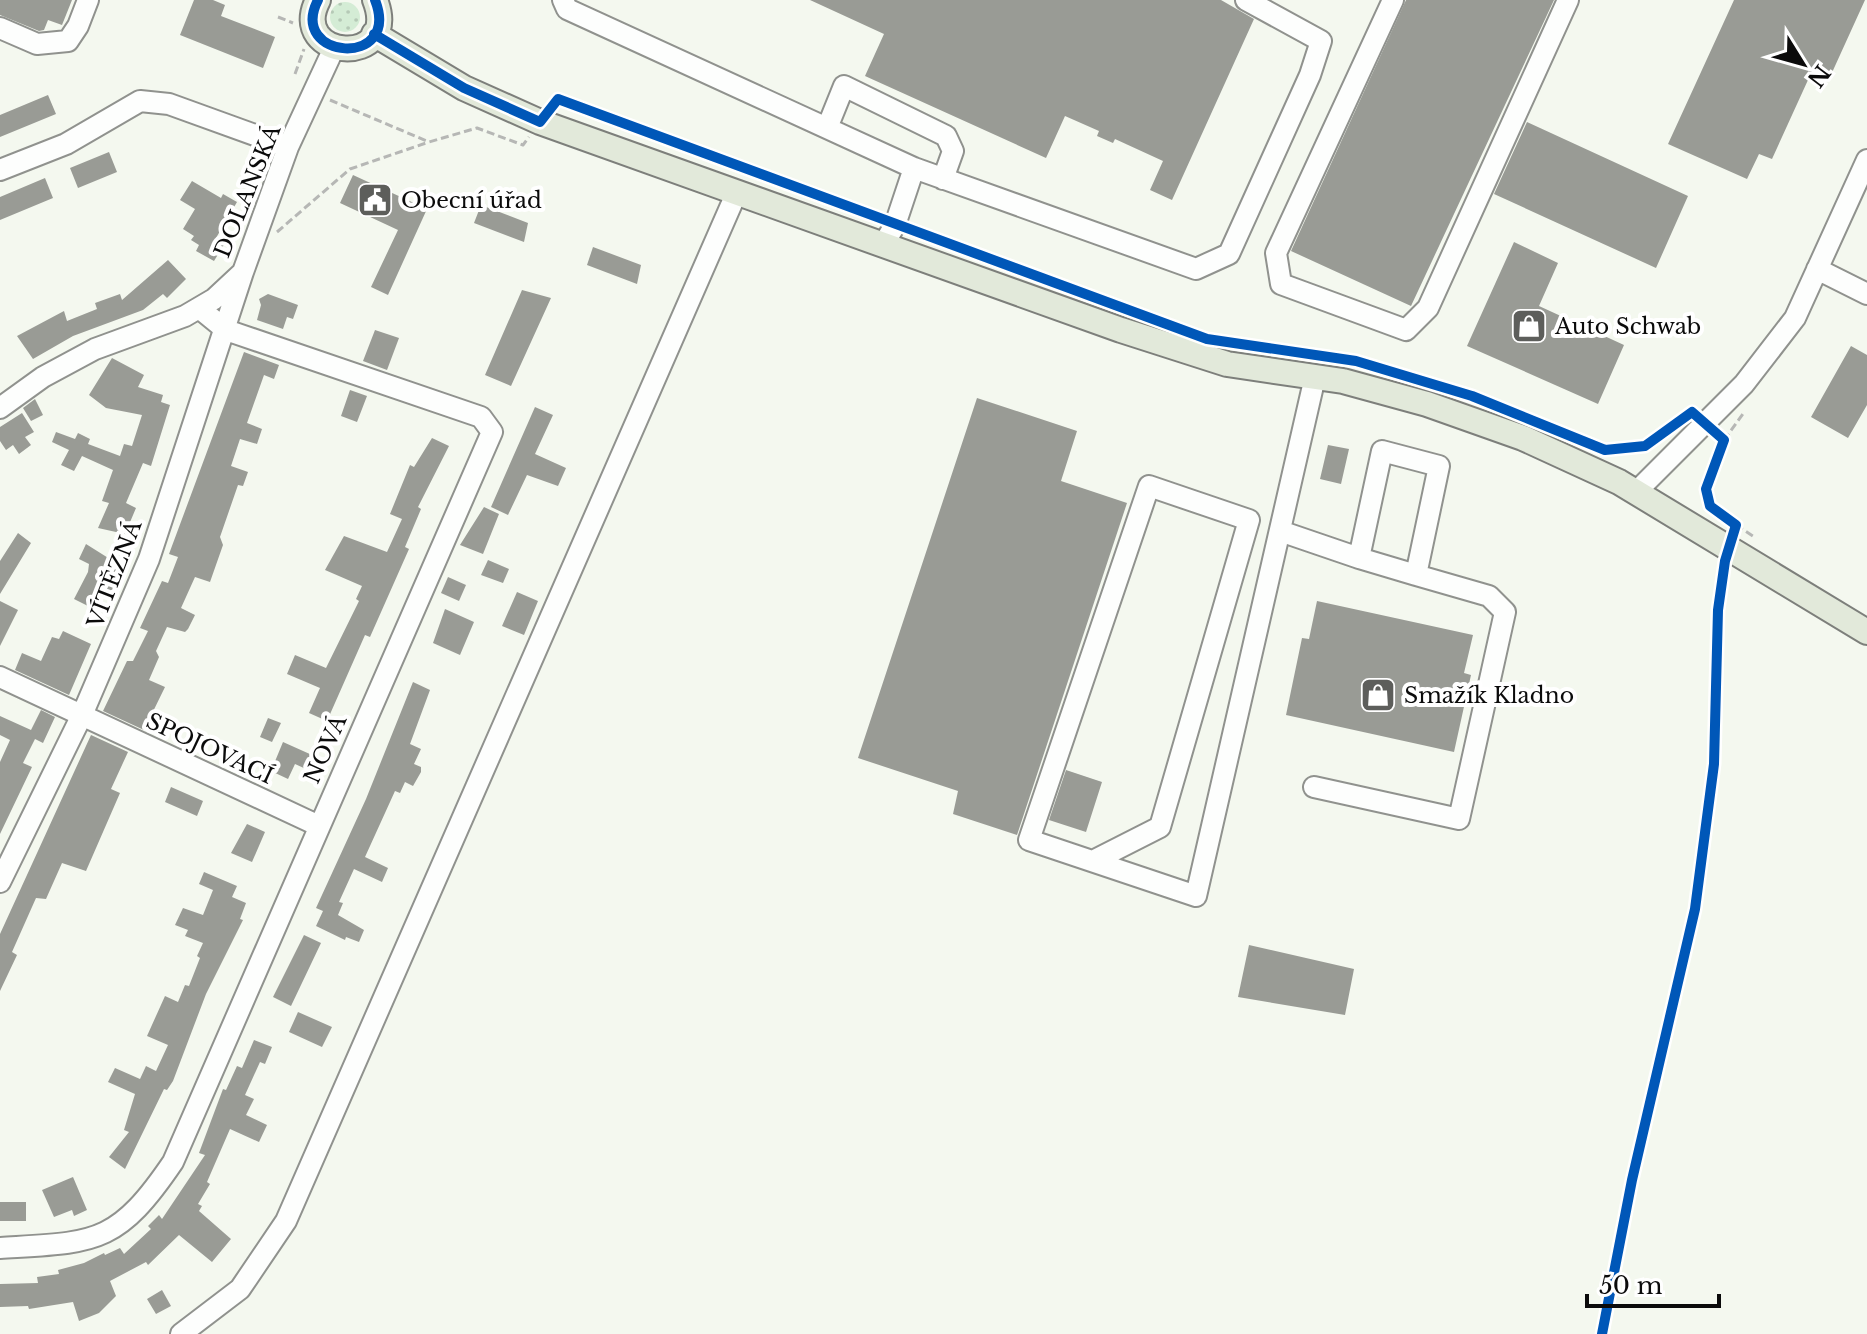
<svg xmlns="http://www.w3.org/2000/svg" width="1867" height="1334" viewBox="0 0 1867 1334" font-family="'Libre Baskerville',serif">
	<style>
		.grass { fill: url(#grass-dots) }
		.building { fill: #999b95 }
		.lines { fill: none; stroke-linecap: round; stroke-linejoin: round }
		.minor-casing { stroke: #90928e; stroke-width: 24 }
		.major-casing { stroke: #7d7f7b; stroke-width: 28 }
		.path { stroke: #b6b7b5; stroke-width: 3; stroke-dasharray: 8 4; stroke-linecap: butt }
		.minor { stroke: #fdfefd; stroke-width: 20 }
		.major { stroke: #e2e9da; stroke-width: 24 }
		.cycleway-casing { stroke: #fff; stroke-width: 15 }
		.cycleway { stroke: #0057b8; stroke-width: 10 }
		.labels { text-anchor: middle; stroke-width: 8; stroke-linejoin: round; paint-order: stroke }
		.street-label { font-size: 22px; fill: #0b0b0b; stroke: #fff }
		.poi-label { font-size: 22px; fill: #0b0b0b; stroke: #fff; text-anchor: start }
	</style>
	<defs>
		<pattern id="grass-dots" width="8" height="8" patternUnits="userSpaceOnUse" patternTransform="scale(2)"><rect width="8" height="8" fill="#d4ecd5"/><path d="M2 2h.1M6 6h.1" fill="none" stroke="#b5c9b6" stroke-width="1.8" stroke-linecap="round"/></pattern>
	</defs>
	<rect width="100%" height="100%" fill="#f4f8ef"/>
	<path class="grass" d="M330 17a15 15 0 1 1 30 0a15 15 0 1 1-30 0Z"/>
	<path class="building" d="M0,0H72L62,25L48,20L44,30L39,31L0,15Z
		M194,0H213L225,5L221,16L275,37L263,68L180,35Z
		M810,0H1221L1254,19L1172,200L1150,190L1163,161L1115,139L1113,143L1097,136L1099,131L1065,116L1046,158L865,76L884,34Z
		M1406,0H1554L1411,306L1291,251Z
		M1734,0H1865L1830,77L1813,69L1772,159L1759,154L1747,179L1668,144Z
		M48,95L56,114L0,137V115Z
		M1527,122L1688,196L1656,268L1494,194Z
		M109,152L117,172L78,188L70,168Z
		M353,175L427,209L388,295L371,287L398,230L340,203Z
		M45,178L53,198L0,220V197Z
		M192,181L221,198L223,194L237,202L216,238L225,243L214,261L196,251L199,245L191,240L194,236L183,229L195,209L180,200Z
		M481,205L528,223L524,242L474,223Z
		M1514,242L1558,263L1539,306L1624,345L1598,404L1467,346Z
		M593,247L641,265L637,284L587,265Z
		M168,260L186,279L167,298L163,294L143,310L73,336L33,359L17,336L64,311L67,321L97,309L95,303L120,294L122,300Z
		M522,290L551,298L511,386L485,375Z
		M268,294L298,305L293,319L287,317L283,329L257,320L261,305L259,299Z
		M375,330L399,338L387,370L363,361Z
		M1851,346L1867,355V405L1848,438L1811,417Z
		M244,352L279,365L274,379L264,375L247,423L262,429L257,444L240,439L231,466L248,472L243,486L238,485L220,537L223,545L210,582L195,577L181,608L195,615L188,629L185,632L167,627L156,651L159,657L149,680L165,687L144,730L103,711L127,661H133L148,631L140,628L162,581L168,583L178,557L169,554Z
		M112,358L144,375L138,387L163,395L161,402L170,405L151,466L143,463L126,503L136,508L125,534L98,528L109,503L102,501L113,470L82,456L74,471L61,465L69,450L52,442L56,432L75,439L78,433L90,439L88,444L120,456L124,444L132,446L142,415L106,408L89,395Z
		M350,390L367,396L357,422L341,416Z
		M977,398L1077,431L1061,481L1127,503L1017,835L953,814L958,791L858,758Z
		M35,399L43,415L31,421L23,408Z
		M535,407L553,415L535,454L566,468L558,486L527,475L508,515L491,507Z
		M22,413L34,432L25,437L31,445L19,454L13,445L6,450L0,441V427Z
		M432,438L449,446L418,507L421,509L405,547L409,549L370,637L365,635L327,721L309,713L320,688L287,674L295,655L326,668L359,601L356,599L362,586L325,570L344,536L387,552L402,519L390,514L410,465L414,467Z
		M1328,445L1349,449L1341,484L1320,479Z
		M484,507L499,514L483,554L460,545Z
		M18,533L31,543L0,594V561Z
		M86,544L121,566L111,595L98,591L90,607L74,599L88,572L89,564L79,559Z
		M488,560L509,569L503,583L481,575Z
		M448,577L466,585L459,601L441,593Z
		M517,592L538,601L524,635L502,626Z
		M0,601L18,610L0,646Z
		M1317,601L1473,635L1464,673L1471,675L1454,752L1286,715L1302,638L1309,639Z
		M445,609L474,622L460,655L433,643Z
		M63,631L91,644L69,695L15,670L22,653L41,661L52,637L59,639Z
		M413,682L430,690L410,744L421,749L414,764L421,767V772L413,786L405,782L400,793L395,791L365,857L388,868L382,882L354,869L339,902L343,903L338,915L364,930L359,942L346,937L345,940L316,926L323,911L316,908L366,799Z
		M41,710L55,717L43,743L35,739L23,763L32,767L0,834V762L10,740L0,735V716L31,730Z
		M268,718L281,723L272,742L260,737Z
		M91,735L128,752L111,789L120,793L86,871L62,863L46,899L36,898L12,952L17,955L0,991V934Z
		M283,742L312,755L306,769L295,764L288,779L271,771Z
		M1066,770L1102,782L1086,832L1049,820Z
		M171,787L203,801L197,816L165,802Z
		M247,824L265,832L252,862L231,853Z
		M204,872L237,886L232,897L246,903L240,919L243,920L206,994L173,1081L167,1090L164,1089L125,1169L109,1157L129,1132L124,1130L135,1094L108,1082L115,1068L140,1079L146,1066L156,1071L168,1045L147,1036L165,996L178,1002L185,985L189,986L200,958L197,956L203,943L185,936L188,930L175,925L183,908L203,915L213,890L199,884Z
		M304,935L321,943L291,1006L273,997Z
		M1249,945L1354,969L1345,1015L1238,997Z
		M298,1012L332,1027L322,1047L289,1032Z
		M254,1040L272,1047L265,1064L260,1062L245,1095L254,1099L246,1115L267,1125L259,1142L230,1129L207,1182L210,1184L198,1204L202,1206L199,1211L231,1239L212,1262L179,1235L148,1265L146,1262L110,1281L116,1296L99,1313L79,1321L73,1302L29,1309L28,1306L0,1307V1284L38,1283L37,1277L59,1274L58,1270L84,1263L104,1253L105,1255L120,1248L124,1254L151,1229L148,1226L159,1215L162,1219L205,1155L199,1153L223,1089L226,1090L237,1066L242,1068Z
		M73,1177L87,1210L74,1216L72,1210L54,1217L42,1190Z
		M0,1202H26V1221H0Z
		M162,1290L171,1306L156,1314L147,1299Z"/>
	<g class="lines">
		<g class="minor-casing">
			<path id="minor" d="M563,0L567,9L914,168L1196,269L1229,254L1310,75L1321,41L1246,0
				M1393,0L1276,253L1281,284L1406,330L1428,308L1568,0
				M0,28L37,44L68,41L78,26L88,0
				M827,128L844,86L946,136L953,151L943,179
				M0,170L66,144L140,101L169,104L288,147
				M883,245L895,225L914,168
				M1817,269L1867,294
				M0,408L43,377L95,349L185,316L214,299L243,272L288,147L334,48
				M1636,492L1744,384L1795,318L1867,160
				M1280,531L1359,558L1382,451L1439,466L1416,575L1489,596L1505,612L1459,819L1314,787
				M1359,558L1416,575
				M0,677L317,825
				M1093,861L1160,827L1249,520L1149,486L1029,840L1196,896L1315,377
				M0,882L82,715L149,559L243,272
				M0,1248C95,1242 116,1246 173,1162L492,432L481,417L226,330L199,308
				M181,1334L240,1289L286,1221L736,194"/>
		</g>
		<g class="major-casing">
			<path id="major" d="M318,0C287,60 402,69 375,0
				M374,34L464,88L540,122L1121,330L1227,364L1343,381L1427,404L1523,438L1619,482L1867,632"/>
		</g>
		<path class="path" d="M278,17L293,23
			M295,74L304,49
			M330,100L429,142L477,128L523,145L529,137
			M277,232L350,169L429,142
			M1724,440L1745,411
			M1736,525L1756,538"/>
		<use href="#minor" class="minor"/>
		<use href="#major" class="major"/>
		<g class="cycleway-casing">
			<path id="cycleway" d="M318,0C287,60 402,69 375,0
				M374,34L464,88L540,122L558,99L1207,339L1356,361L1472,396L1605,450L1645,446L1692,412L1724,440L1706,489L1710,506L1736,525L1725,561L1718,610L1714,764L1695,909L1632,1180L1602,1334"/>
		</g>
		<use href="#cycleway" class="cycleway"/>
	</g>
	<defs>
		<g id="civic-square" transform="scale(1.8)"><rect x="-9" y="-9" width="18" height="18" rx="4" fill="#5d5e5b" stroke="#fff"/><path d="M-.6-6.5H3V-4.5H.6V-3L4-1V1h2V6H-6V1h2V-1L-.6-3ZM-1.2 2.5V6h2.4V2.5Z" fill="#fff"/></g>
		<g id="shop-square" transform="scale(1.8)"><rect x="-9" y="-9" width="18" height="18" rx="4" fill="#5d5e5b" stroke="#fff"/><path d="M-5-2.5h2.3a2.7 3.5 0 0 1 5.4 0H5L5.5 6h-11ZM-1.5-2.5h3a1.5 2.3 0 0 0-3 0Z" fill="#fff"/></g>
	</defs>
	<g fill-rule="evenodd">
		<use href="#civic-square" x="375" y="200"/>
		<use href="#shop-square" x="1529" y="326"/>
		<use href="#shop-square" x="1378" y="695"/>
	</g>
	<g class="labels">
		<g class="street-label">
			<text transform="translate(247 191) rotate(-68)" y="8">DOLANSKÁ</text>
			<text transform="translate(114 574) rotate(-69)" y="8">VÍTĚZNÁ</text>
			<text transform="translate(210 748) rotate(25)" y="8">SPOJOVACÍ</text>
			<text transform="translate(325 749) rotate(-66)" y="8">NOVÁ</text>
		</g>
		<g class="poi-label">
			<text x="401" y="208">Obecní úřad</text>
			<text x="1555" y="334">Auto Schwab</text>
			<text x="1404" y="703">Smažík Kladno</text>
		</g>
	</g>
	<g transform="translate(1803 64) rotate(127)" stroke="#ffffff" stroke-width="6" paint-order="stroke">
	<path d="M0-6L14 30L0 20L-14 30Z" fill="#0b0b0b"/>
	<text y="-12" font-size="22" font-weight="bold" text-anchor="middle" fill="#0b0b0b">N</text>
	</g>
	<path d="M1587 1294v12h132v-12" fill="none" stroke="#0b0b0b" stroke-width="4"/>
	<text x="1599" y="1294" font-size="24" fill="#0b0b0b" stroke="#ffffff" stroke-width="6" paint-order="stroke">50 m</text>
</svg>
